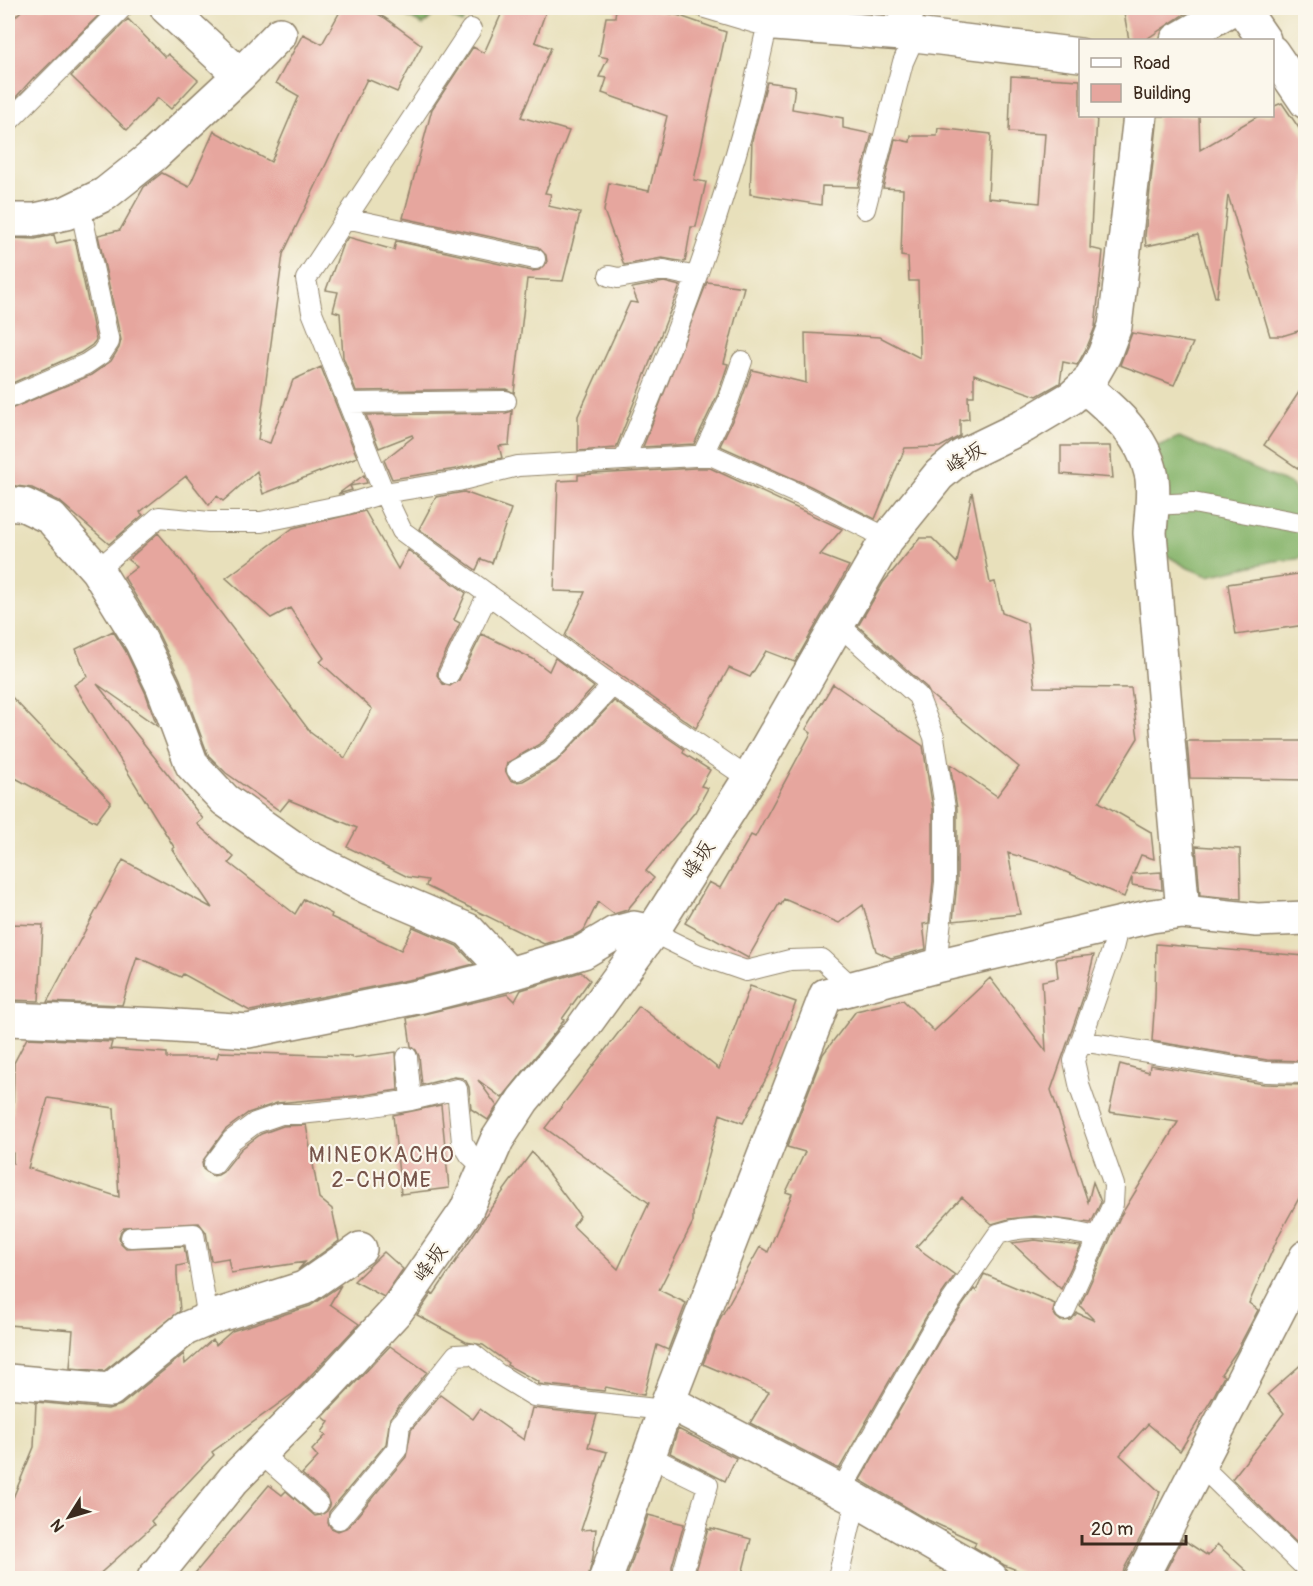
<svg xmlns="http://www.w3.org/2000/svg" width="1313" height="1586" viewBox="0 0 1313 1586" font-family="Pangolin,'Klee One',sans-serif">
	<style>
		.forest { fill: #88b56d; stroke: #627046; stroke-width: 1.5 }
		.building { fill: #e6a69e; fill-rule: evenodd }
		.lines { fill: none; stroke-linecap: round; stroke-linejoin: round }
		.lane-casing { stroke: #92856c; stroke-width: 22 }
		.street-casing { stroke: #92856c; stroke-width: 36 }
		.lane { stroke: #fff; stroke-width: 20 }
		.street { stroke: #fff; stroke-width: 33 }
		.labels { text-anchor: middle; stroke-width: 4.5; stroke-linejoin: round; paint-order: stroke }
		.street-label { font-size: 21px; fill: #3b2a1e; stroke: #fbf7ec }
		.neighbourhood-label { font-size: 22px; letter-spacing: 1.5px; fill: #77554b; stroke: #fbf7ec }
	</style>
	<rect width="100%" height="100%" fill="#fbf7ec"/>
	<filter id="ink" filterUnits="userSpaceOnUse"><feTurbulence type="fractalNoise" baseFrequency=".0167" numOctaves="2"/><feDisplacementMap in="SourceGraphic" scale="12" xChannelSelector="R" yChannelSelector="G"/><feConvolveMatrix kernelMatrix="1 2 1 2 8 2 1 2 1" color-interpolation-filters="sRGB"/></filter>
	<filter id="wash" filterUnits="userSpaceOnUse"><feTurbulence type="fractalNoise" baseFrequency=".008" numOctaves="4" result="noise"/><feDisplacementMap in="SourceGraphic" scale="24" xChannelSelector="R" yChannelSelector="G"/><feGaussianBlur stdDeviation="1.35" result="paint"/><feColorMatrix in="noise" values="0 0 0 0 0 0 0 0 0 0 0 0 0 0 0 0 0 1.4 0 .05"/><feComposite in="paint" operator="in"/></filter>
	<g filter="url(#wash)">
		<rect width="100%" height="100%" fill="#e8e0bb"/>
		<path class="forest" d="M391,8H472L462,23L438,11L423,25Z
			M1179,437L1292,485L1305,506V553L1298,559L1274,561L1208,576L1188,568L1159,551L1151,449Z"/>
		<g id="blocks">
			<path class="building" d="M24,8H106L35,78L34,77L8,106V24Z
				M342,8H367L385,18L422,45L397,92L367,79L283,254L258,440L270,443L293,380L321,367L357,457L263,494L257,471L223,501L217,496L209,505L186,476L140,512L143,515L109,544L59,501L32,488L8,485V410L91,375L111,361L119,348L121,340L98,235L120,230L144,187L162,173L189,187L214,131L271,162L299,96L276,83L303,34L322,44Z
				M504,8H547L535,42L551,48L521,117L569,131L545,193L551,194L548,206L580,213L563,281L527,279L514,393L506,389L356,391L343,357L340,313L333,311L338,292L326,290L342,246L348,237L394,250L396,241L532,271L539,270L547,262L546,255L538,247L403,218L432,109L473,47L484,53Z
				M616,8H643L677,15L726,32L694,180L706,182L696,227H691L685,262L662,258L624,265L604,211L609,183L649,191L667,116L602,93L607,78L599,77L608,58L599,56L606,17H615Z
				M1123,8H1193L1145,40H1129Z
				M128,19L165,57L168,54L198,80L171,109L158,98L127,130L71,76Z
				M1011,76L1080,80V116H1097L1090,248L1103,251L1095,327L1087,347L1077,365L1063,362L1060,383L1037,396L974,374V396H968L969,419L960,420V436L940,447L905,448L875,519L810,486L720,446L740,404L752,370L806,383L805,333L880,337L920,358L918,281H909L908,257L901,256L903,189L883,188L895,139L910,142L911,136H937L938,128L991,134L988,198L1040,203L1045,134L1009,132Z
				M767,82L795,86L792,109L843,118V128L872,134L858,187L822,186L821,205L750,194L752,140Z
				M1282,103L1305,137V329L1282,336H1270L1228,195L1217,297H1215L1198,235L1146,246L1145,236L1158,116H1199L1200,150L1258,116H1272V107Z
				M54,235L56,243L75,239L96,340L92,345L80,353L8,385V238L35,239Z
				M664,282L680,286L616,448L578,451V416L630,302L638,303L632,288Z
				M707,282L744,287L724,363L728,364L718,394L694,444L643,447Z
				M1132,333L1193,343L1174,385L1120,365Z
				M1305,383V473L1264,445Z
				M512,411L509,445L499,446L502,458L456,469L392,479L384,460L413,437L412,435L379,448L366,415L506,413Z
				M1061,446H1110L1113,478L1061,474Z
				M695,468H710L842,529L820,555L849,566L795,662L766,651L750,677L729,668L696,728L565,636L585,592L554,591L558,481L578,480V475Z
				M364,475L367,483L350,486L352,490L338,494Z
				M464,492L511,509L492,563L481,559L476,570L419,529L436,497Z
				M972,492L990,583L995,582L1002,613L1027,623L1035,687L1131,688L1138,738L1099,802L1151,832L1154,859L1141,855L1133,874L1161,872L1162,890L1132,885V877L1124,897L1052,866L1008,853L1020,914L953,921L957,882V808L950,764L997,796L1019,767L930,694L926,687L858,626L883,583L920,538H932L957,563Z
				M365,511L398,569L408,550L466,593L454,620L460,623L438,669L437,675L443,684L450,686L459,680L482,634L533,659L549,671L555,658L594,687L543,742L507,763L505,770L510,780L516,782L523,781L556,762L614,701L684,749L683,753L710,770L701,786L708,788L695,812L646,871L654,878L627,910L614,914L598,902L584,930L575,935L544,944L426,886L428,880L408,877L347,847L357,828L289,800L280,811L226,773L208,755L180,679L157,631L124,577L137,567L128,560L158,533L181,560L311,733L345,758L372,709L320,662L324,658L290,608L271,618L226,578L293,528Z
				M1305,573V625L1236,635L1228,584Z
				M113,631L125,650L146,694L157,726L97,684L203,819L197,824L234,857L229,863L295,914L304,899L332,914L331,917L401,950L413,927L457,946L474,964L418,978L250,1011L183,974L181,977L137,957L122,1005L47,1002L123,860L212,908L172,849L174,847L74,685L87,676L76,649Z
				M833,684L923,746L933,809V881L929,923L923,924L926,949L891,958L876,951L863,905L839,923L784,899L781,905L779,904L748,958L685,923L709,882L720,888L751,835L755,837L811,733L806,729Z
				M8,693L111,802L96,822L8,774Z
				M1187,741H1305V780L1190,778Z
				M1196,846L1240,849L1241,899L1200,895Z
				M8,924L43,925L39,1001L8,1000Z
				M1156,944L1305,956V1061L1267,1060L1152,1041L1155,998Z
				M1094,955L1085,992L1051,1090L1088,1202L1093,1182L1101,1202L1091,1223L1035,1216L1009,1219L992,1224L962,1197L916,1247L955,1275L926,1317L839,1469L750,1423L769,1392L703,1364L720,1319L760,1247L768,1252L792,1194L786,1192L805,1152L787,1147L823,1054L856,1011L903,1000L934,1031L990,978L1046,1051L1042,981L1058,978L1056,959Z
				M581,972L590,980L562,1019L564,1020L556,1031L502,1098L478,1080L497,1106L488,1120L471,1109L469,1087L466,1081L462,1078L454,1077L422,1085L419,1056L416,1050L411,1046L407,1018L508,994L515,1001L521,990Z
				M750,986L796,1002L773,1065L743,1123L720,1114L693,1213V1222L659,1290L686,1303L668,1350L657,1345L644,1395L606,1387L604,1391L538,1384L539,1382L507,1365L508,1363L483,1345L466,1342L417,1315L432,1293L434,1294L491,1208L532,1152L580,1216L573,1226L618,1269L649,1203L545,1128L639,1006L719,1069Z
				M27,1038L112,1042L110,1049L167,1053V1058H217L219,1052L352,1056V1058L396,1052L398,1090L365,1095L277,1103L248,1113L225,1130L202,1162L203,1169L212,1176L218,1175L223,1172L241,1149L261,1134L283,1126L306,1125L319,1198L332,1209L339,1241L298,1270L305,1262L231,1273L228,1258L211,1261L206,1232L199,1223L125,1227L121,1231L119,1237L121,1243L126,1248L184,1246L187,1264L177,1266V1275L180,1311L104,1371L70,1368L73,1330L8,1325V1161L13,1163V1153L8,1152V1112L13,1113L14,1063ZM48,1098L114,1108L119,1197L28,1168Z
				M1120,1064L1149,1072L1150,1065L1264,1084L1305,1085V1187L1280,1233L1249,1303L1258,1310L1236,1352L1221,1374L1224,1376L1213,1397L1180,1451L1148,1424L1120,1455L1160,1492L1150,1519L1124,1569L1122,1578H1037L1004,1565L974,1547L976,1542L928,1520L860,1480L946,1329L974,1289L976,1291L984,1274L1055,1304L1053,1312L1056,1317L1061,1321L1071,1320L1077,1313L1095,1321L1080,1306L1121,1215L1178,1122L1109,1112Z
				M441,1105L449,1188L401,1194L393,1115Z
				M1035,1240L1081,1246L1061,1289L1012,1243Z
				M384,1252L403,1269L384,1297L354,1281Z
				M341,1285L330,1304L359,1324L295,1392L212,1452L214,1455L151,1521L154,1525L95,1578H8V1510L34,1447L36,1402L108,1409L121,1405L184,1354L185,1364L212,1340L216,1345L232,1331L310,1306Z
				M390,1346L427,1372L390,1418L386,1444L329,1512L328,1523L331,1528L338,1531L348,1527L406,1457L411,1430L440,1395L473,1419L480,1409L524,1440L532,1408L597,1415L588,1447L607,1452L581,1530L596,1529L593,1557L588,1578H191L269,1485L282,1495L286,1491L315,1516L321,1515L327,1511L330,1506L326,1495L302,1474L318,1457L312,1450L326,1435L322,1432L329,1422L323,1417Z
				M1305,1361V1551L1232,1479L1284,1413L1268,1394Z
				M678,1429L736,1458L725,1481L670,1453Z
				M648,1515L684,1524L672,1566V1578H626Z
				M711,1528L751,1539L741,1578H696V1571L708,1529L711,1530Z
				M1182,1539L1208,1556L1217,1544L1254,1578H1162Z"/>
		</g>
	</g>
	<g filter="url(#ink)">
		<use href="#blocks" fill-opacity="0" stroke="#92856c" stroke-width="1.5"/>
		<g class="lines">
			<g class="lane-casing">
				<path id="lane" d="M705,8L755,23L775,24
					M471,29L306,279L312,312L384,493L402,531L603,679L749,779
					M8,122L122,8
					M865,209L903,62L915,35
					M346,218L535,259
					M609,276L618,278L664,270L696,277
					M8,398L86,364L101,354L109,342L80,206
					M348,403L506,401
					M702,456L729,399L742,361
					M624,460C671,352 713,239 744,125C753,92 760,57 768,23
					M1151,505L1193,503L1306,524
					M97,570L159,517L209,522H261L344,505L384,493L458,481L518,466L695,456H713L805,497L889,539
					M839,625L918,696L934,737L945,808V882L936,966
					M449,674L488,594
					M517,770L550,752L613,685
					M652,932L697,954L746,971L790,960L822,959L852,987
					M1081,1041L1266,1072L1306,1073
					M407,1057L411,1100
					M214,1164L232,1140L255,1123L281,1114H300L367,1107L411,1100L457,1089L462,1142L470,1155L485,1169
					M131,1237L194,1234L208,1319
					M1065,1310L1113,1204L1114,1185L1080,1088L1074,1061L1113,948L1116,936L1115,925
					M260,1453L318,1504
					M649,1456L708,1485L684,1569V1578
					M1200,1465L1306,1568
					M840,1492L936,1323L998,1234C1031,1222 1065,1231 1098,1237
					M339,1519L397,1449L400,1425L456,1355L473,1354L498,1374L534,1396L665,1410
					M838,1578L856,1500"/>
			</g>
			<g class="street-casing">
				<path id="street" d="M167,8L240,75
					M768,8L775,24L915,35L1080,55
					M1242,8L1264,40
					M902,34L908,8
					M1177,40L1233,8
					M1272,52L1306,102
					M8,219L12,220H35L66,213L105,194L154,155L240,75L280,34
					M1084,386C1112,410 1143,435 1151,473C1155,489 1151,516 1150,533L1183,912
					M8,503L24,505L51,518L97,570L141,641L163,687L192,765L225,800L304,855L369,888L468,930L509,974
					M8,1019L162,1025L248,1031L422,996L509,974L583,952L615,933L634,928L652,932
					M8,1381L110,1390L185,1329L213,1317L304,1288L360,1249
					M669,1402L848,1495L991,1578
					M154,1578L233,1480L325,1388L398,1309L466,1211L497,1140L523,1100L581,1030L652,932L749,779L885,542L939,475L962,456L1024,426L1071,398L1088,383L1104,355L1115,326L1140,116
					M606,1578L665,1410L826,995L936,966L1152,916L1183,912L1257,920L1306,918
					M1141,1578L1306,1257"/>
			</g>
			<use href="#lane" class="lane"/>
			<use href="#street" class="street"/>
		</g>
	</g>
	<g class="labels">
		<g class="street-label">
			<text transform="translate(965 458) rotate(-33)" y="7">峰坂</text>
			<text transform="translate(698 860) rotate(-58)" y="7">峰坂</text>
			<text transform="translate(430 1263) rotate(-55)" y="7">峰坂</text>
		</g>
		<g class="neighbourhood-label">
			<text x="382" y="1162">MINEOKACHO<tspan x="382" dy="25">2-CHOME</tspan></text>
		</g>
	</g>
	<rect width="1313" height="1586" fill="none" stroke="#fbf7ec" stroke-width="30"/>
	<rect x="1079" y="39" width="195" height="78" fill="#fbf7ec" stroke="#aea59a" stroke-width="1.5"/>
	<rect x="1091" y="58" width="30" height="9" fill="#ffffff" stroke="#aea59a" stroke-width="1.5"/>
	<text x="1133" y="69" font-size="18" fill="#3b2a1e">Road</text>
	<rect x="1091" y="84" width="30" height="18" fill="#e6a69e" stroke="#aea59a" stroke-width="1.5"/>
	<text x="1133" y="99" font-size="18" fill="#3b2a1e">Building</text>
	<g transform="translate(69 1517) rotate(233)" stroke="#fbf7ec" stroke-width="4.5" paint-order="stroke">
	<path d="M0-4.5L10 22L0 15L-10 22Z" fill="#3b2a1e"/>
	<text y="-9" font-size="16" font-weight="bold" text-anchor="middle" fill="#3b2a1e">N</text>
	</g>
	<path d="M1082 1535v9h104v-9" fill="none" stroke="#3b2a1e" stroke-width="3"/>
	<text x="1091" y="1535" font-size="18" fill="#3b2a1e" stroke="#fbf7ec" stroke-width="4.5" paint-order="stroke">20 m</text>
</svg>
